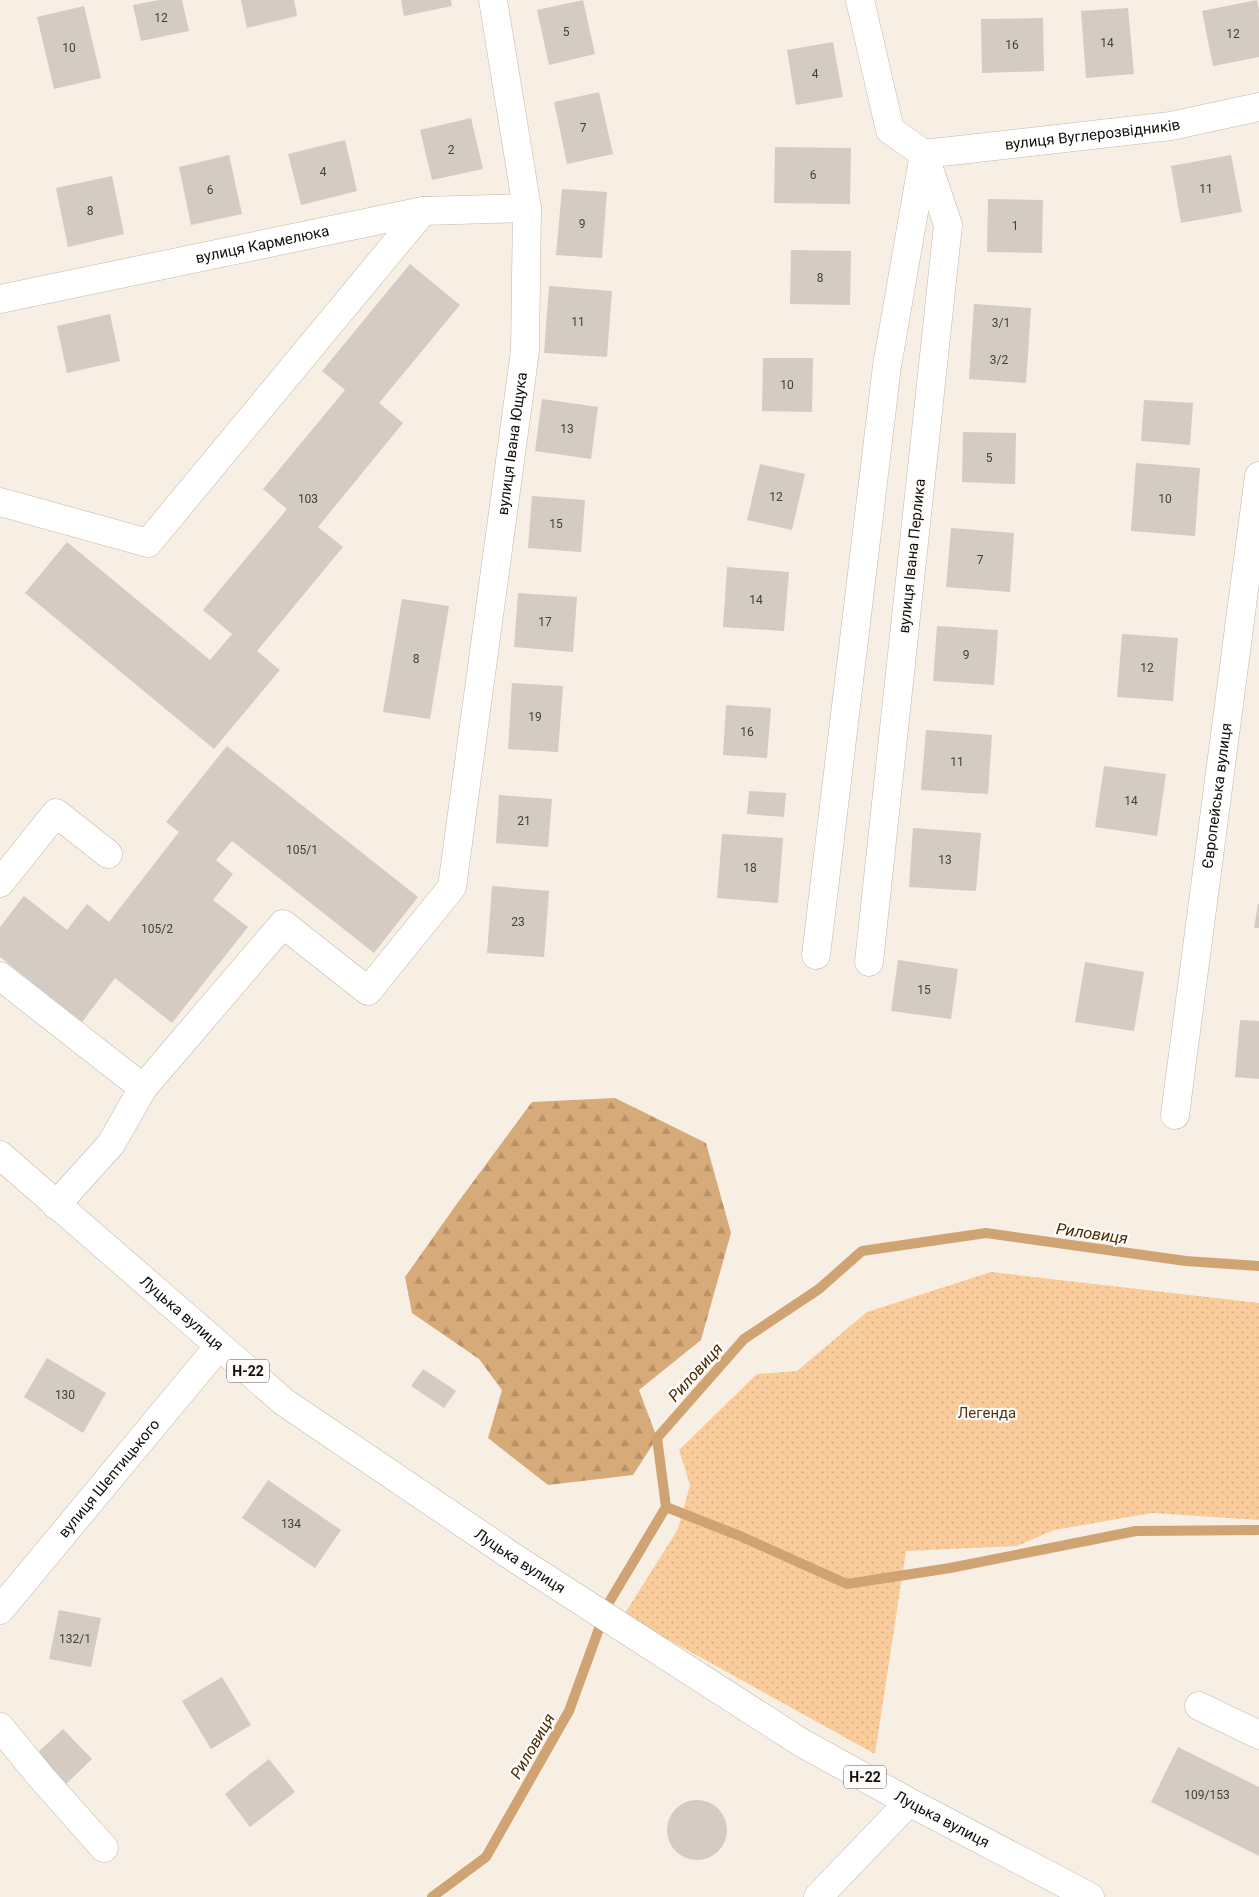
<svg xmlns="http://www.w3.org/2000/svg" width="1259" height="1897" viewBox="0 0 1259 1897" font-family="Roboto,sans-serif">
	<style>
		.forest { fill: url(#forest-firs) }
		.park { fill: url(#park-dots) }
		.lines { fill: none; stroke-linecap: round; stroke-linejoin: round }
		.stream { stroke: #d0a373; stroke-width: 10 }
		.building { fill: #d4cbc2 }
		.minor-casing { stroke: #c0b7ae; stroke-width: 29 }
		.major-casing { stroke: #c0b7ae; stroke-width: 29 }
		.minor { stroke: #fff; stroke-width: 28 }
		.major { stroke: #fff; stroke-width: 28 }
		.labels { text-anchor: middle; stroke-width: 4.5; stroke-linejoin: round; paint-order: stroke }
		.number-label { font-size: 12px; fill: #433f3a }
		.shield { fill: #fefcfa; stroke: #5a5753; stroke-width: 1 }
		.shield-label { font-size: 14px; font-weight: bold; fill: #13100c }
		.street-label { font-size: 15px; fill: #13100c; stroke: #fefcfa }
		.park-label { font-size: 15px; fill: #553610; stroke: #fefcfa }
		.water-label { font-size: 16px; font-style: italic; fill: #4a2c04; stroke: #fefcfa }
	</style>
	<defs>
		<pattern id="forest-firs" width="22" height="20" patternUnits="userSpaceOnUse" patternTransform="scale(1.25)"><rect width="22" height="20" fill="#d7aa79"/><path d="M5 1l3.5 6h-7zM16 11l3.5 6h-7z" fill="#b89167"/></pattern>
		<pattern id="park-dots" width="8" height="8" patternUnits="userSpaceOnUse" patternTransform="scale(1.25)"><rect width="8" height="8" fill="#facc9c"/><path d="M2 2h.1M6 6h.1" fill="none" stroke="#d5ae85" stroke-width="1.8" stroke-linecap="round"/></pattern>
	</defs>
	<rect width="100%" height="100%" fill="#f7eee4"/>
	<path class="forest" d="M615,1098L706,1143L731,1233L701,1340L639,1390L657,1438L633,1475L548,1485L488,1438L502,1390L479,1359L412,1313L405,1277L456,1205L532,1102Z"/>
	<path class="park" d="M991,1272L1259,1303V1520L1152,1513L1054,1530L1017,1546L906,1551L875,1754L624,1615L678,1529L690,1485L679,1450L757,1374L797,1371L867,1312Z"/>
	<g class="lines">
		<path class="stream" d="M666,1507L740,1536L847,1584L950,1568L1136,1531L1259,1530
			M432,1897L486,1857L569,1711L608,1604L666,1507L657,1438L744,1339L819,1289L862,1251L986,1233L1186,1261L1259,1266"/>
	</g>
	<path class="building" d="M159,0H182L189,31L141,41L133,5Z
		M241,0H294L297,16L247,28Z
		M401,0H451L452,6L404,16Z
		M583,0L595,54L549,65L537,10Z
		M1257,0L1259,10V57L1213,66L1202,11Z
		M84,6L101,78L54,89L37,17Z
		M1128,8L1134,74L1086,78L1081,11Z
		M1043,18L1044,71L982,73L981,19Z
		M833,42L843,97L796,105L787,50Z
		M599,92L613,154L567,164L554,102Z
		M471,118L483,169L432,180L420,130Z
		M345,140L357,191L301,205L288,154Z
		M775,147L851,148L850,204L774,203Z
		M229,155L242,214L191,225L179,167Z
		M1231,155L1242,212L1181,223L1171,166Z
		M112,176L124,234L68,247L56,188Z
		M562,189L607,192L602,258L556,255Z
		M988,199L1043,200L1042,253L987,252Z
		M791,250L851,251L850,305L790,304Z
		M410,264L460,305L379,403L403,423L318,527L343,547L257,651L280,670L214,749L25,593L67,542L210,660L232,634L203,610L287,509L263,489L345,390L322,371Z
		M549,286L612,291L607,357L544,353Z
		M974,304L1031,308L1026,383L969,379Z
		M110,314L120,361L67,373L57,326Z
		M763,358H813L812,412L762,411Z
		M542,399L598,407L591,459L535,451Z
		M1144,400L1193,403L1190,445L1141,441Z
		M963,432L1016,433L1015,484L962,482Z
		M1136,463L1200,468L1195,536L1131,531Z
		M760,464L805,474L792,530L747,520Z
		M532,496L585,500L581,552L528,548Z
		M951,528L1014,533L1010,592L946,587Z
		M727,567L789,572L784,631L723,627Z
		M518,593L577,597L573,652L514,647Z
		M402,599L449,606L430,719L383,712Z
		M937,626L998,630L994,685L933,681Z
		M1122,634L1178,638L1173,701L1117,697Z
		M512,683L563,686L558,752L508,749Z
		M726,705L771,708L767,758L723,755Z
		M926,730L992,735L988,794L921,790Z
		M227,746L418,897L374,953L232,841L216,860L233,874L213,900L248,927L172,1023L115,978L82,1022L0,957V927L24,896L67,930L87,904L109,922L179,832L166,822Z
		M1104,766L1166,774L1157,836L1095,827Z
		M749,791L786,793L784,817L747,814Z
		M499,795L552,799L548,847L496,843Z
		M913,828L981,833L976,891L909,887Z
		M722,834L783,838L778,903L717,898Z
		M492,886L549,891L544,957L487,953Z
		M1258,904H1259V928H1254Z
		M898,960L958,969L951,1019L891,1011Z
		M1085,962L1144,972L1134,1031L1075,1022Z
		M1240,1020L1259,1021V1079L1235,1077Z
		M47,1358L106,1393L83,1433L24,1397Z
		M423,1369L456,1391L444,1408L411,1386Z
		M268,1480L341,1530L315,1568L242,1518Z
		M59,1610L101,1618L91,1667L49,1659Z
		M222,1677L251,1725L211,1749L182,1701Z
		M63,1729L92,1759L65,1785L36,1754Z
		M1178,1747L1259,1787V1856L1151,1802Z
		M269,1759L295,1792L250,1827L225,1794Z
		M667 1830a30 30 0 1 1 60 0a30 30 0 1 1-60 0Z"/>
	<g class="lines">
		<g class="minor-casing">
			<g id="minor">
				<path d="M860,0L890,130L924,154L948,225L869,962"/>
				<path id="s1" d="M0,299L423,211L527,208"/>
				<path d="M0,502L148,543L423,211"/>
				<path d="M0,883L56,813L108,854"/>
				<path id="s2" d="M816,955L887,366L924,154L1171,126L1259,107"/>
				<path d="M0,976L143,1088L111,1144L56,1205"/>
				<path id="s3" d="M143,1088L283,924L368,991L452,887L525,351L527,208L493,0"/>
				<path id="s4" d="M1175,1115L1259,476"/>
				<path id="s5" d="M0,1610L219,1346"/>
				<path d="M1199,1706L1259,1735"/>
				<path d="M0,1727L41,1777L104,1848"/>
				<path d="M818,1897L909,1802"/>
			</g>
		</g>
		<g class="major-casing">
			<g id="major">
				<path id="s6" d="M0,1155L284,1402L516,1559L802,1743L909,1802L1090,1897"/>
			</g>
		</g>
		<use href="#minor" class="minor"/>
		<use href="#major" class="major"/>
	</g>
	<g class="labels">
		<g class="number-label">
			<text x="161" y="22">12</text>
			<text x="566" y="36">5</text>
			<text x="1233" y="38">12</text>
			<text x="1107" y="47">14</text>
			<text x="1012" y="49">16</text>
			<text x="69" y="52">10</text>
			<text x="815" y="78">4</text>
			<text x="583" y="132">7</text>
			<text x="451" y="154">2</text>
			<text x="323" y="176">4</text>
			<text x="813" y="179">6</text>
			<text x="1206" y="193">11</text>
			<text x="210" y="194">6</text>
			<text x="90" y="215">8</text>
			<text x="582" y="228">9</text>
			<text x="1015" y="230">1</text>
			<text x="820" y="282">8</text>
			<text x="578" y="326">11</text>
			<text x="1001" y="327">3/1</text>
			<text x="999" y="364">3/2</text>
			<text x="787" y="389">10</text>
			<text x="567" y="433">13</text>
			<text x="989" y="462">5</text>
			<text x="776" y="501">12</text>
			<text x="308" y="503">103</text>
			<text x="1165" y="503">10</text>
			<text x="556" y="528">15</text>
			<text x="980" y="564">7</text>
			<text x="756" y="604">14</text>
			<text x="545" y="626">17</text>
			<text x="966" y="659">9</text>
			<text x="416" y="663">8</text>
			<text x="1147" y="672">12</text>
			<text x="535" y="721">19</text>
			<text x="747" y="736">16</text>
			<text x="957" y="766">11</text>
			<text x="1131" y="805">14</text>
			<text x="524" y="825">21</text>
			<text x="302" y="854">105/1</text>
			<text x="945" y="864">13</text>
			<text x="750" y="872">18</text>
			<text x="518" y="926">23</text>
			<text x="157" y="933">105/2</text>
			<text x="924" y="994">15</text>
			<text x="65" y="1399">130</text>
			<text x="291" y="1528">134</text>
			<text x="75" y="1643">132/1</text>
			<text x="1207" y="1799">109/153</text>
		</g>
		<g class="shield">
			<rect x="227" y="1359.5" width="42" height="23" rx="4"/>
			<rect x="844" y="1765.5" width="42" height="23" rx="4"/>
		</g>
		<g class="shield-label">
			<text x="248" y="1376">Н-22</text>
			<text x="865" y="1782">Н-22</text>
		</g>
		<g class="street-label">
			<text dy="5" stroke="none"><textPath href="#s2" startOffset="978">вулиця Вуглерозвідників</textPath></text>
			<text dy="5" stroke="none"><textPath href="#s1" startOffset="268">вулиця Кармелюка</textPath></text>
			<text dy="5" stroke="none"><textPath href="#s3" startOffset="905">вулиця Івана Ющука</textPath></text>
			<text transform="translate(912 556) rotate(-84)" y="5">вулиця Івана Перлика</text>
			<text dy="5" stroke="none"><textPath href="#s4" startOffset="322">Європейська вулиця</textPath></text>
			<text dy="5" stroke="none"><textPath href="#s6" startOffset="241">Луцька вулиця</textPath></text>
			<text dy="5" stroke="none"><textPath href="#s5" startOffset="171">вулиця Шептицького</textPath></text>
			<text dy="5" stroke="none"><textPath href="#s6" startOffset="661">Луцька вулиця</textPath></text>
			<text dy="5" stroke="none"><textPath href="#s6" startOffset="1156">Луцька вулиця</textPath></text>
		</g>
		<g class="park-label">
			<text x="987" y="1418">Легенда</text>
		</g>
		<g class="water-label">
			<text transform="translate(1092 1233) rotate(8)" y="6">Риловиця</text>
			<text transform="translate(695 1372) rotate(-48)" y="6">Риловиця</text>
			<text transform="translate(532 1746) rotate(-60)" y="6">Риловиця</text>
		</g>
	</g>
</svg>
